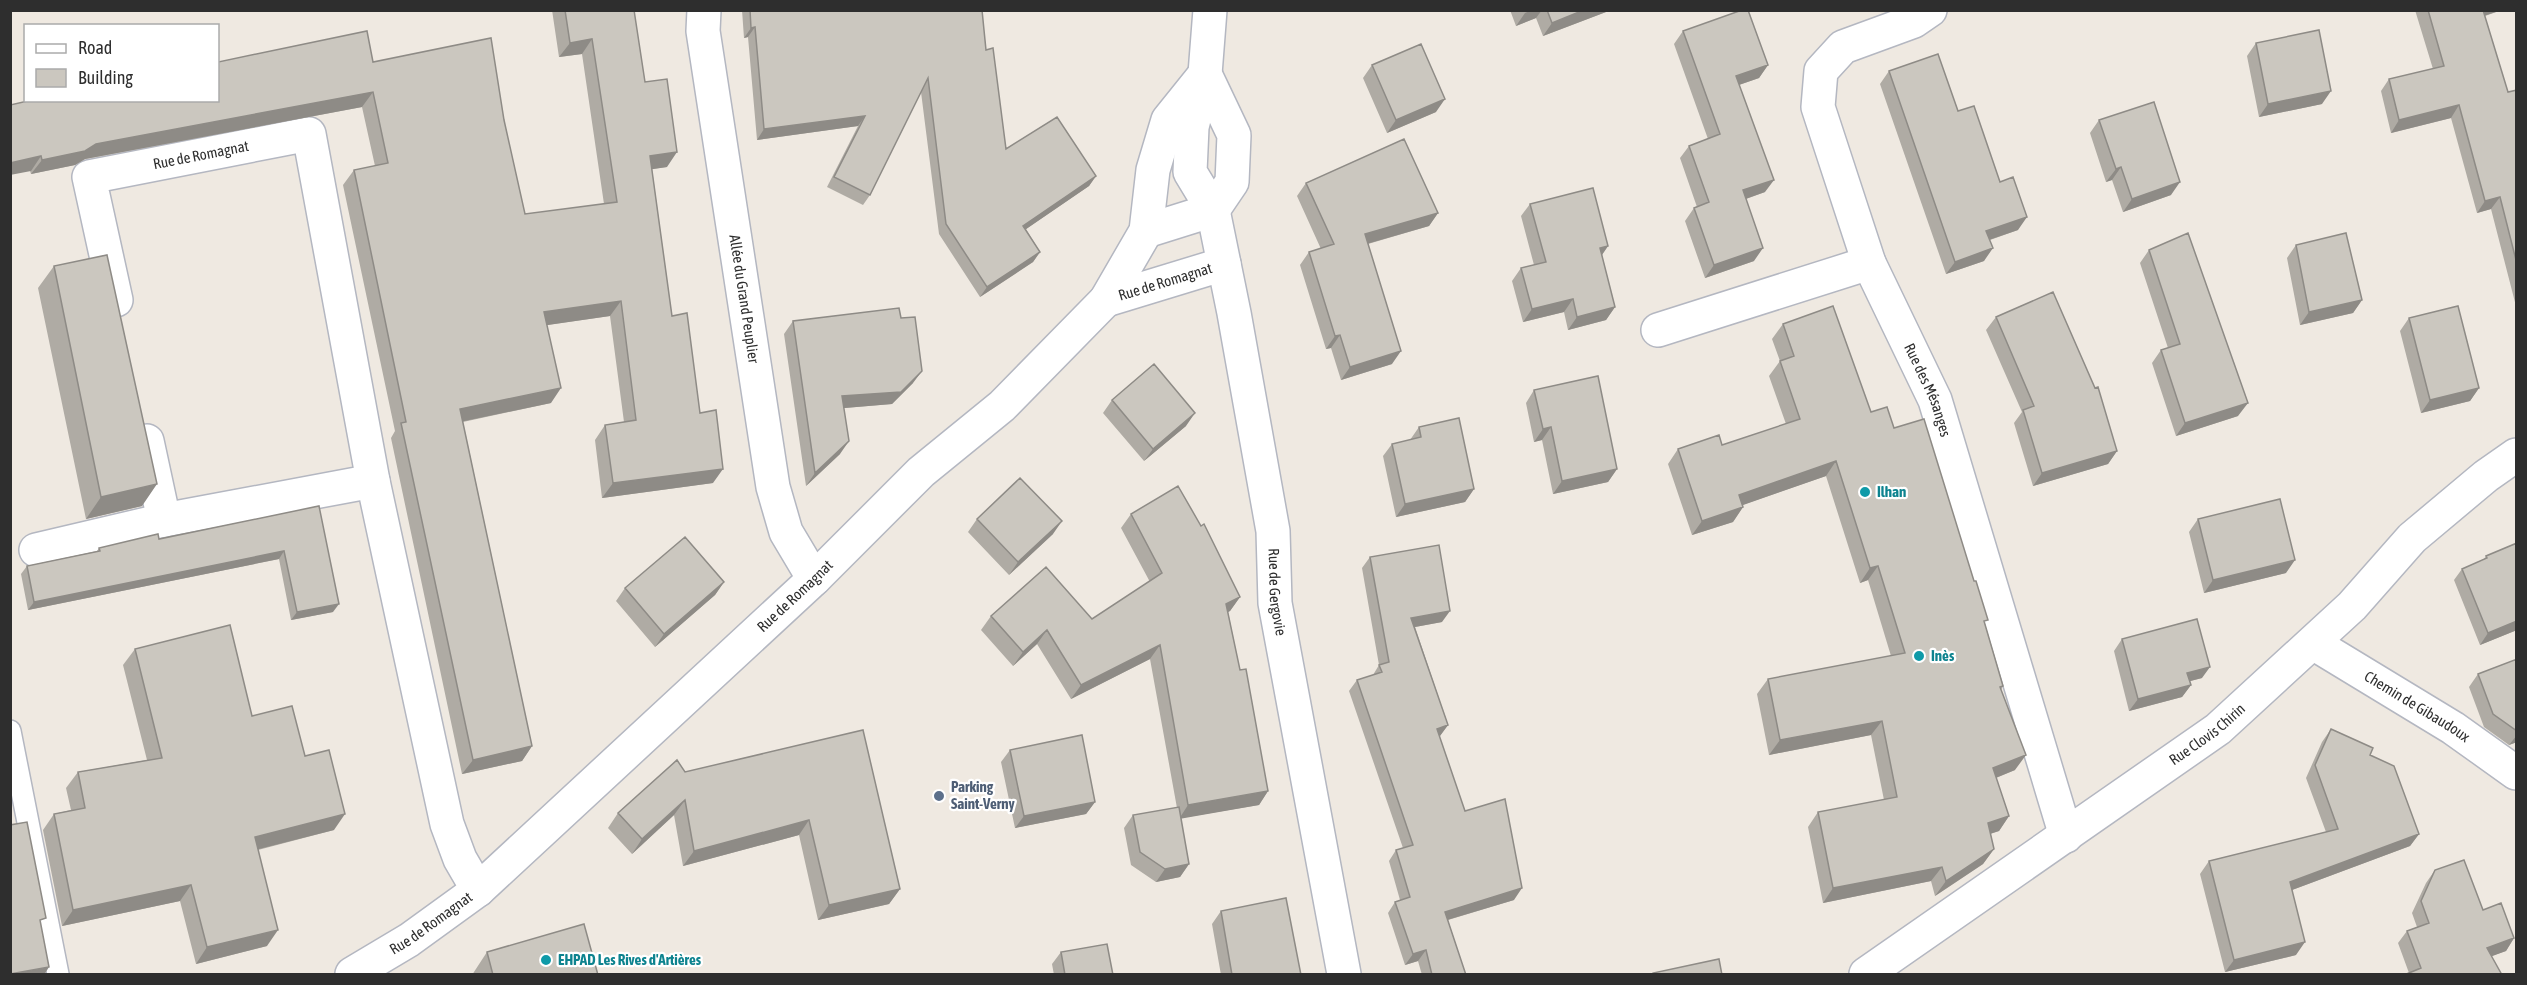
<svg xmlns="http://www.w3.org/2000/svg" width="2527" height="985" viewBox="0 0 2527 985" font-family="'Asap Condensed',sans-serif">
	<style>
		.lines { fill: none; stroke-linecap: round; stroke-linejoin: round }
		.service-casing { stroke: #b4b7c1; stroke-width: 24 }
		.minor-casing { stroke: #b4b7c1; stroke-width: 36 }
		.secondary-casing { stroke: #b4b7c1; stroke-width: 36 }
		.service { stroke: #fff; stroke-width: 21 }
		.minor { stroke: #fff; stroke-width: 33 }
		.secondary { stroke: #fff; stroke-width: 33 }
		.wall { fill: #afaba4 }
		.shaded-wall { fill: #8e8b86 }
		.building { fill: #cbc7bf; stroke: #8e8b86; stroke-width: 1.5 }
		.culture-dot { fill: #0f9aa8; stroke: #fff; stroke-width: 2 }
		.service-dot { fill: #5c6f8a; stroke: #fff; stroke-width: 2 }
		.labels { text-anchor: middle; stroke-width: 4.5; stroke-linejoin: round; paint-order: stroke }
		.street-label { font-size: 15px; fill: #2e2e2e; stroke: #fff }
		.culture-label { font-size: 15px; font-weight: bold; fill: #0d838f; stroke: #fff; text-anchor: start }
		.service-label { font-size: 15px; font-weight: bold; fill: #4e5e75; stroke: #fff; text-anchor: start }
	</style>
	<rect width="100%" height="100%" fill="#efe9e1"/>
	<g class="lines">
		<g class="service-casing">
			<path id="service" d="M10,731L58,974"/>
		</g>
		<g class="minor-casing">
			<g id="minor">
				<path id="s1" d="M704,10L703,31L773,487L786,532L814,579"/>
				<path id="s2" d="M1930,10L1914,21L1843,47L1821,71L1818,107L1869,263L1935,400L2066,836"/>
				<path id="s3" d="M116,300L89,177L309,134L373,481L447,824L460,859L478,890"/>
				<path d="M1658,330L1869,263"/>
				<path d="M147,441L164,520"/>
				<path d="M36,550L164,520L373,481"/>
				<path id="s4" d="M2313,643L2453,728L2516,773"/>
				<path id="s5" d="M1866,974L2218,729L2352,606L2412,538L2486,476L2516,455"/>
			</g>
		</g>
		<g class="secondary-casing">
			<g id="secondary">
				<path id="s6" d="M1210,10L1205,74L1192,127L1190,172L1213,210L1234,313L1273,531L1275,603L1344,974"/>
				<path d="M1205,74L1234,135L1232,182L1213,210"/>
				<path d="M1146,231L1213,210"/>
				<path id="s7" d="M1106,300L1224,264"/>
				<path id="s8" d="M352,974L409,940L478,890L814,579L921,472L1002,406L1106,300L1146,231L1153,170L1168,120L1205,74"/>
			</g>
		</g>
		<use href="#service" class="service"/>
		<use href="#minor" class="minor"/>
		<use href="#secondary" class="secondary"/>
	</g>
	<path class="wall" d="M552,10H634L645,82L667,167L652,169L672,316L700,413L713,483L602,498L595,440L605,425L624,422L610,316L547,325L551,403L463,422L532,746L522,761L462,774L391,438L395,431L343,185L354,170L375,166L362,107L85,159L75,165L31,174L10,105L373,62L504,120L525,214L604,204L582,54L559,57Z
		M742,10H982L986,50L1006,149L1096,176L1089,186L1026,229L1040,252L1033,262L980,297L939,234L921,92L870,195L863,205L827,187L858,126L757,140L748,37L744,38Z
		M1510,10H1607L1606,12L1543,36L1536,18L1516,26Z
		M2415,10H2502L2485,16L2508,92L2517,90V310L2491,209L2477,213L2451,118L2391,133L2381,91L2389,79L2433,69Z
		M1683,31L1768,65L1759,78L1739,85L1765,192L1746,199L1754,261L1705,278L1685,221L1694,208L1697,207L1680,158L1689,146L1708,139L1674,44Z
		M2256,43L2322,104L2259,117L2247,56Z
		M1372,65L1436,112L1387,133L1363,78Z
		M1889,71L1958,111L2000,182L2018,230L1990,240L1984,261L1946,274L1880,84Z
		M2099,120L2171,195L2123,212L2112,180L2106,182L2090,133Z
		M1306,183L1438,213L1429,226L1368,244L1392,364L1341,380L1331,348L1326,349L1300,265L1309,252L1321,249L1297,196Z
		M1530,204L1608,246L1602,255L1615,307L1606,320L1568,330L1564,312L1523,322L1512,281L1521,268L1534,265L1521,216Z
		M2296,245L2362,300L2353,313L2300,325L2287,258Z
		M2149,250L2238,416L2176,436L2152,363L2161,350L2168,348L2140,263Z
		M54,266L142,506L86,519L38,288Z
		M1996,317L2117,451L2108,464L2033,486L2014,423L2022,412L1986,330Z
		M2409,318L2479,388L2470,401L2421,413L2400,331Z
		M793,321L913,383L892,404L844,408L840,454L806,486L784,334Z
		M1783,324L1871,412L1894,428L1985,624L2003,686L2001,690L2015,770L1996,778L2009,816L1999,831L1990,834L1994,849L1983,864L1935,896L1931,881L1823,903L1808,827L1818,812L1884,800L1871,735L1769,755L1757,694L1768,679L1891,656L1868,580L1860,583L1826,476L1742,505L1743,507L1733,522L1692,535L1668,464L1678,449L1722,445L1786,424L1769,376L1780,361L1772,339Z
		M1534,390L1617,469L1608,482L1553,494L1542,440L1534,442L1526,403Z
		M1112,400L1186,426L1144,461L1103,413Z
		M1419,427L1474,489L1465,502L1396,517L1383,456L1392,444L1410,440Z
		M319,506L333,612L291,620L279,559L28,610L21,574L27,566L97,551L99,548L159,539Z
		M1131,514L1240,597L1230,611L1228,612L1240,670L1268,791L1259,805L1181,818L1189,864L1180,877L1156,882L1131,865L1124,828L1133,815L1177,808L1150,659L1071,699L1037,644L1013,666L981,630L991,616L1092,619L1150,582L1121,528Z
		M977,519L1053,534L1009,575L968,532Z
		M2198,519L2286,573L2204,593L2189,532Z
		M2517,543V630L2480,645L2454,580L2462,569L2484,559L2486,556Z
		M1370,557L1442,622L1415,627L1448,725L1439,737L1465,811L1514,900L1448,920L1466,975H1422L1418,961L1405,965L1388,913L1395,902L1400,900L1389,861L1396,850L1403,848L1349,691L1357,680L1373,675L1379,665L1362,568Z
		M724,582L715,595L655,647L616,601L625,588Z
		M2122,639L2202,678L2190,681L2191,685L2182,697L2129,711L2114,651Z
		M135,649L252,716L305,756L334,830L258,850L267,946L196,964L180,901L62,926L43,830L54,814L71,810L66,788L78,772L147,760L123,665Z
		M2517,659V742L2509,745L2484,727L2469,687L2478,674Z
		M2331,729L2370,755L2419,834L2410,846L2292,890L2296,955L2225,972L2200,874L2209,861L2326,832L2306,778L2322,742Z
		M863,730L900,889L889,904L818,920L799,835L683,866L674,815L632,854L608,828L618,813L685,772Z
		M1010,750L1095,802L1086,814L1015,828L1001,762Z
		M2435,870L2483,910L2514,938L2506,951L2491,956L2409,973L2398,943L2407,931L2417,927L2412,913L2426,883Z
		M1221,911L1301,975H1221L1212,924Z
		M487,952L598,975H472Z
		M1061,952L1113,975H1054L1052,964Z"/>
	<path class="shaded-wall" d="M1532,10H1542L1536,18L1516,26L1525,13Z
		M1584,10H1607L1606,12L1543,36L1552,23Z
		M2480,10H2502L2474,19Z
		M755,27L748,37L744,38L751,28Z
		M592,39L582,54L559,57L570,43Z
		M1768,65L1759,78L1727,89L1736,76Z
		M2331,91L2322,104L2259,117L2268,104Z
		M373,92L362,107L85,159L75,165L31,174L42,160L96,144Z
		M1445,99L1436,112L1387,133L1396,120Z
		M2459,105L2451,118L2391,133L2399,120Z
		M865,116L858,126L757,140L764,129Z
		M677,152L667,167L640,171L650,156Z
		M41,156L31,171L10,175V163Z
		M2121,167L2112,180L2106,182L2116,169Z
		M1096,176L1089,186L1016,236L1023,226Z
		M1774,180L1765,192L1734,203L1743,190Z
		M2180,182L2171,195L2123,212L2132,199Z
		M2500,197L2491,209L2477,213L2485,201Z
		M1438,213L1429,226L1356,247L1365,234Z
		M2027,217L2018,230L1977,244L1986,231Z
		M1608,246L1599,259L1600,248Z
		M1763,248L1754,261L1705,278L1714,265Z
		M1993,248L1984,261L1946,274L1955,262Z
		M1040,252L1033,262L980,297L987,287Z
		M1573,299L1564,312L1523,322L1532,309Z
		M2362,300L2353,313L2300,325L2309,312Z
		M621,301L610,316L534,327L544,312Z
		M1615,307L1606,320L1568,330L1577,317Z
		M1340,335L1331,348L1326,349L1335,336Z
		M1401,351L1392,364L1341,380L1350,367Z
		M922,371L913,383L892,404L833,409L842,396Z
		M561,388L551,403L450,424L460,409Z
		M2479,388L2470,401L2421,413L2430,400Z
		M2248,403L2238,416L2176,436L2185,423Z
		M1195,413L1186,426L1144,461L1153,449Z
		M1551,427L1542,440L1534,442L1543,429Z
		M849,441L840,454L806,486L815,473Z
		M2117,451L2108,464L2033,486L2042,473Z
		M1836,461L1826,476L1729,510L1739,495Z
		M723,469L713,483L602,498L613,483Z
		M1617,469L1608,482L1553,494L1562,481Z
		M157,484L142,506L86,519L101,497Z
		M1474,489L1465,502L1396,517L1405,504Z
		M1743,507L1733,522L1692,535L1702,521Z
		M1062,521L1053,534L1009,575L1018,562Z
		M284,551L279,559L28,610L34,602Z
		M2295,560L2286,573L2204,593L2213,580Z
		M1878,566L1868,580L1860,583L1870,568Z
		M724,582L715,595L655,647L664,634Z
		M1240,597L1230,611L1216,618L1226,604Z
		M339,604L333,612L291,620L297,612Z
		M1450,611L1442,622L1404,629L1411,618Z
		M2517,621V630L2480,645L2488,633Z
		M1047,630L1037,644L1013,666L1023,652Z
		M1160,645L1150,659L1071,699L1081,685Z
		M2210,667L2202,678L2179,684L2187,673Z
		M2191,685L2182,697L2129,711L2138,699Z
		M1882,721L1871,735L1769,755L1780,740Z
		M1448,725L1440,736L1429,740L1437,729Z
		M2517,735V742L2509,745Z
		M532,746L522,761L462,774L473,760Z
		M2026,755L2015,770L1983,783L1993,768Z
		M1268,791L1259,805L1179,819L1188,805Z
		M685,800L674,815L632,854L642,839Z
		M1095,802L1086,814L1015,828L1024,816Z
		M345,814L334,830L243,853L255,837Z
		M2009,816L1999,831L1977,838L1988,823Z
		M809,820L799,835L683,866L694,851Z
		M2419,834L2410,846L2281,894L2290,882Z
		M1994,849L1983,864L1935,896L1946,881Z
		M1189,864L1180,877L1156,882L1165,869Z
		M1942,867L1931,881L1823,903L1833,888Z
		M191,885L180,901L62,926L73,910Z
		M1522,888L1514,900L1437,923L1445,912Z
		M900,889L889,904L818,920L829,905Z
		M278,930L267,946L196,964L207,947Z
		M2514,938L2506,951L2479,961L2487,948Z
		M2305,942L2296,955L2225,972L2234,960Z
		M1426,950L1418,961L1405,965L1413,954Z
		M49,967L44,975H10V974Z"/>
	<path class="building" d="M565,10H634L645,82L667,79L677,152L650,156L672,316L687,313L700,413L716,410L723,469L613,483L605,425L636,420L621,301L544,312L561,388L460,409L532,746L473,760L401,423L406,422L354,170L388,163L373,92L96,144L85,151L42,160L41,156L10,163V105L32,100H218V62L367,31L373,62L491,38L504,120L525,214L617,202L592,39L570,43Z
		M750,10H982L986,50L993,48L1006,149L1057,117L1096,176L1023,226L1040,252L987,287L946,224L928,78L870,195L834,177L865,116L764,129L755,27L751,28Z
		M1547,10H1584L1552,23Z
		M1742,10H1748L1768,65L1736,76L1774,180L1743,190L1763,248L1714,265L1694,208L1709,202L1689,146L1720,134L1683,31Z
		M2428,10H2483L2508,92L2517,90V264L2500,197L2485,201L2459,105L2399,120L2389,79L2444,66Z
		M2319,30L2331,91L2268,104L2256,43Z
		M1421,44L1445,99L1396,120L1372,65Z
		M1938,54L1958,111L1974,106L2000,182L2013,177L2027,217L1986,231L1993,248L1955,262L1889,71Z
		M2154,102L2180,182L2132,199L2121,167L2116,169L2099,120Z
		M1404,139L1438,213L1365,234L1401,351L1350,367L1340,335L1335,336L1309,252L1334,244L1306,183Z
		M1593,188L1608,246L1600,248L1615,307L1577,317L1573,299L1532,309L1521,268L1546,262L1530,204Z
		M2188,233L2248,403L2185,423L2161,350L2180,344L2149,250Z
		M2346,233L2362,300L2309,312L2296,245Z
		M107,255L157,484L101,497L54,266Z
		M2053,292L2095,388L2098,387L2117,451L2042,473L2023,410L2034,406L1996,317Z
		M1833,306L1871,412L1887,407L1894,428L1924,419L1974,581H1976L1988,620L1984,621L2003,686L2000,687L2026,755L1993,768L2009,816L1988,823L1994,849L1946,881L1942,867L1833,888L1818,812L1897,797L1882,721L1780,740L1768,679L1905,653L1878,566L1870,568L1836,461L1739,495L1743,507L1702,521L1678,449L1719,435L1722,445L1800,419L1780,361L1794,356L1783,324Z
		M2458,306L2479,388L2430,400L2409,318Z
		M899,308L901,318L915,317L922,371L901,392L842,396L849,441L815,473L793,321Z
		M1154,364L1195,413L1153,449L1112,400Z
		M1598,376L1617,469L1562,481L1551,427L1543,429L1534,390Z
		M1459,418L1474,489L1405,504L1392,444L1421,437L1419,427Z
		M1020,478L1062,521L1018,562L977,519Z
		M1178,486L1201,526L1204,524L1240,597L1226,604L1240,670L1246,669L1268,791L1188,805L1160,645L1081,685L1047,630L1023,652L991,616L1046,567L1092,619L1162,573L1131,514Z
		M2280,499L2295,560L2213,580L2198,519Z
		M319,506L339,604L297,612L284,551L34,602L27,566L100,551L99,548L158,534L159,539Z
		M685,537L724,582L664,634L625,588Z
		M2517,543V621L2488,633L2462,569L2487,558L2486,556Z
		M1439,545L1450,611L1411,618L1448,725L1437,729L1465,811L1505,799L1522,888L1445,912L1466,975H1432L1426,950L1413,954L1395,902L1410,897L1396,850L1413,845L1357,680L1382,672L1379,665L1389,662L1370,557Z
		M2197,619L2210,667L2187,673L2191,685L2138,699L2122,639Z
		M230,625L252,716L292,706L305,756L329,750L345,814L255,837L278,930L207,947L191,885L73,910L54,814L85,808L78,772L162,758L135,649Z
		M2517,659V731L2493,714L2478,674Z
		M2331,729L2373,748L2370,755L2394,766L2419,834L2290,882L2305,942L2234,960L2209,861L2338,829L2315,765Z
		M863,730L900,889L829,905L809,820L694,851L685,800L642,839L618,813L677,760L685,772Z
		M1082,735L1095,802L1024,816L1010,750Z
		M1179,807L1189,864L1165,869L1140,852L1133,815Z
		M27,822L46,918L40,920L49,967L10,974V825Z
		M2464,860L2483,910L2501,903L2514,938L2487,948L2502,975H2404L2421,968L2407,931L2429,923L2421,901L2435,870Z
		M1286,898L1301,975H1232L1221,911Z
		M584,924L598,975H493L487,952Z
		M1107,944L1113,975H1065L1061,952Z
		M1719,959L1722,975H1653V973Z"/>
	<g class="culture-dot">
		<circle cx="1865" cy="492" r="6"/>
		<circle cx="1919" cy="656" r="6"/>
		<circle cx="546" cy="960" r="6"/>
	</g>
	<circle class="service-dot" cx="939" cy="796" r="6"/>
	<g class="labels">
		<g class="street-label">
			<text dy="5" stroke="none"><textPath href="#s3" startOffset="240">Rue de Romagnat</textPath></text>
			<text dy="5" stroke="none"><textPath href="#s7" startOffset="62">Rue de Romagnat</textPath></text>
			<text dy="5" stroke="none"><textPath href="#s1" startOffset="292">Allée du Grand Peuplier</textPath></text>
			<text dy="5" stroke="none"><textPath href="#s2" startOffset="468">Rue des Mésanges</textPath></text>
			<text dy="5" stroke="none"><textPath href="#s6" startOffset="596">Rue de Gergovie</textPath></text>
			<text dy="5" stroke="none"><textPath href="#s8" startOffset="584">Rue de Romagnat</textPath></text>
			<text dy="5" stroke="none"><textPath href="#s4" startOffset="122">Chemin de Gibaudoux</textPath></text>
			<text dy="5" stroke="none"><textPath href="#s5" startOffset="417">Rue Clovis Chirin</textPath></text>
			<text dy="5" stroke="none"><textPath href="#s8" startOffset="94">Rue de Romagnat</textPath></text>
		</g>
		<g class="culture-label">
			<text x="1877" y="497">Ilhan</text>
			<text x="1931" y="661">Inès</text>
			<text x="558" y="965">EHPAD Les Rives d'Artières</text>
		</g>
		<g class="service-label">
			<text x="951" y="792">Parking<tspan x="951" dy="17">Saint-Verny</tspan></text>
		</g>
	</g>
	<rect width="2527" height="985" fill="none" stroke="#2e2e2e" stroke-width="24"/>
	<rect x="24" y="24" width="195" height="78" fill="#ffffff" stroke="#ababab" stroke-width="1.5"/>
	<rect x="36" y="44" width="30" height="9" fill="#ffffff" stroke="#ababab" stroke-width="1.5"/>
	<text x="78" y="54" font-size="18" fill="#2e2e2e">Road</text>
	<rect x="36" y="69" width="30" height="18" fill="#cbc7bf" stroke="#ababab" stroke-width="1.5"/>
	<text x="78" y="84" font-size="18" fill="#2e2e2e">Building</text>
</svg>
